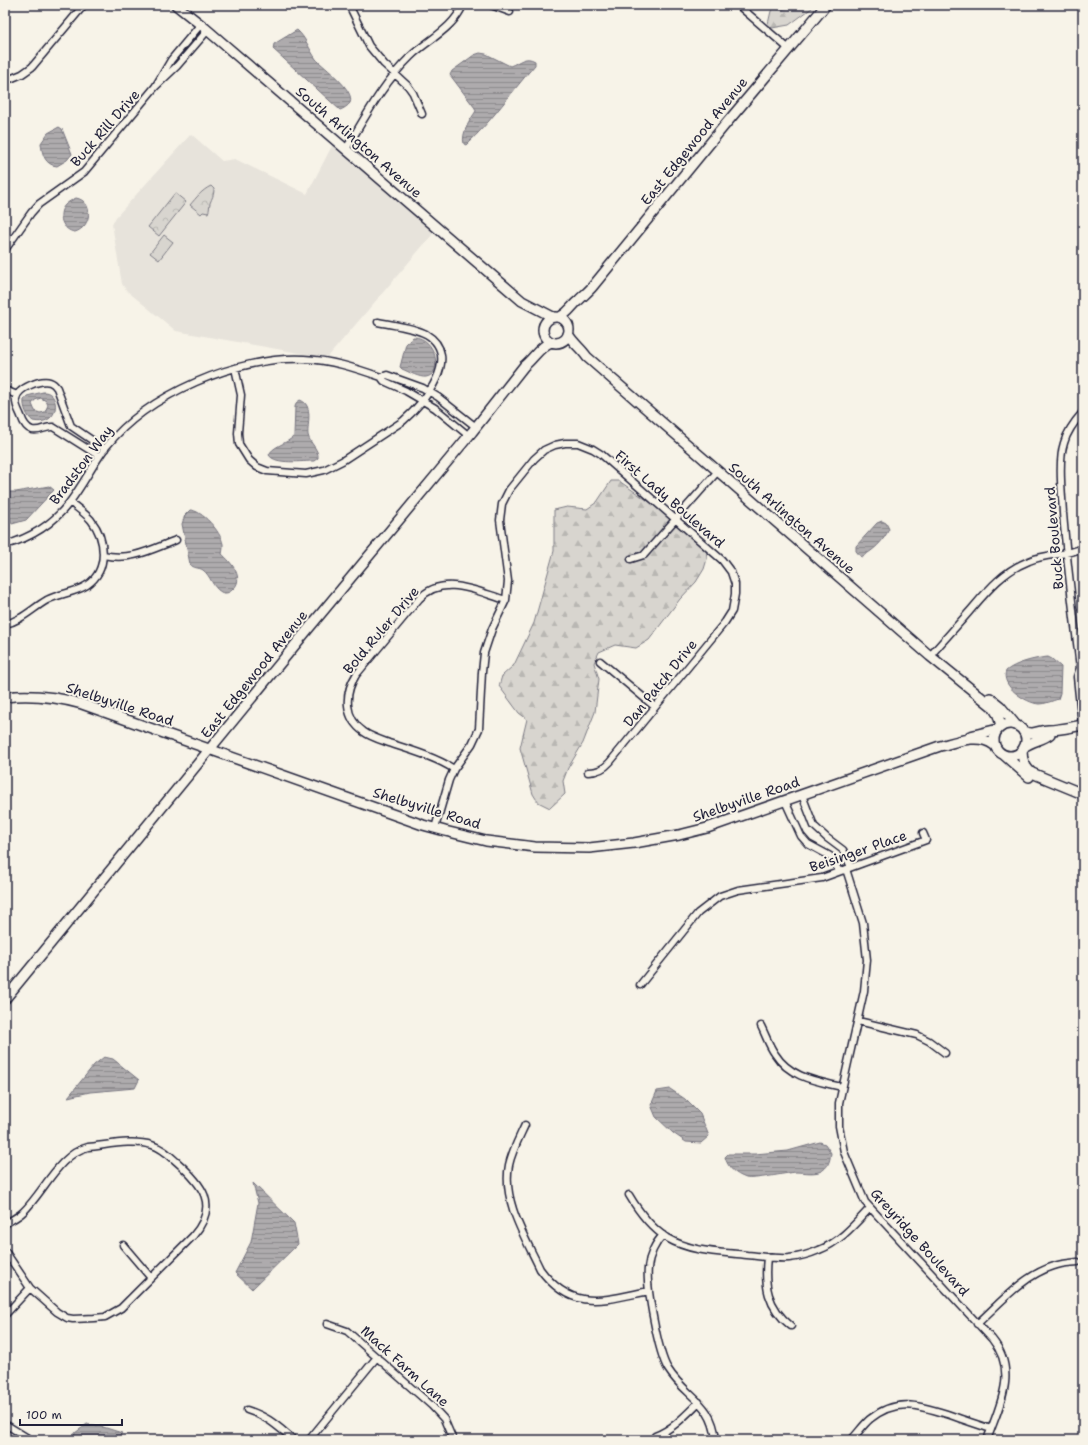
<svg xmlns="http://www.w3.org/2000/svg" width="1088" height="1445" viewBox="0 0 1088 1445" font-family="'Shantell Sans',sans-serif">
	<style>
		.built { fill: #e7e3db }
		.forest { fill: url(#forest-firs); stroke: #7d7c85 }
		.park { fill: url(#park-crowns); stroke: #7d7c85 }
		.pitch { fill: #d8d5cf; stroke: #7d7c85 }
		.water { fill: url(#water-rules); stroke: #76747f; fill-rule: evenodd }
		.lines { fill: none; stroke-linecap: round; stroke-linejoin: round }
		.minor-casing { stroke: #22223b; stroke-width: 9 }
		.secondary-casing { stroke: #22223b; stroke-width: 12 }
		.minor { stroke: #f7f3e8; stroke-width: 6 }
		.secondary { stroke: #f7f3e8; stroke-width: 9 }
		.labels { text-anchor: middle; stroke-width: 4; stroke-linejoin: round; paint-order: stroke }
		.street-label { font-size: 14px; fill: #22223b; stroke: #f7f3e8 }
	</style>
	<defs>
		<pattern id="forest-firs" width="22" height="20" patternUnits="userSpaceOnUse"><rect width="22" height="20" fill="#d8d5cf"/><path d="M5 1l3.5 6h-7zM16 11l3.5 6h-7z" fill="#b9b7b3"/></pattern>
		<pattern id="park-crowns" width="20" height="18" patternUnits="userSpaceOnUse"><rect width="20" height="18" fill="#d8d5cf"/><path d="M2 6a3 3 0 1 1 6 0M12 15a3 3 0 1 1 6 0" fill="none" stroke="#b9b7b3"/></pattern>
		<pattern id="water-rules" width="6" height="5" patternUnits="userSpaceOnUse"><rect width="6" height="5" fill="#aeabad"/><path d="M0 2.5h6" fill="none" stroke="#8d8b8e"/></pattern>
	</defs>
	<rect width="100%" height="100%" fill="#f7f3e8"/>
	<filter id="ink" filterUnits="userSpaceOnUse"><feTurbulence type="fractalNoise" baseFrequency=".025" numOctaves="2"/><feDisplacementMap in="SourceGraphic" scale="8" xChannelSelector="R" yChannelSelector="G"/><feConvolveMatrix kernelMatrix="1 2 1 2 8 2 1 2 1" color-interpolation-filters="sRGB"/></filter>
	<g filter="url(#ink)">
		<path class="built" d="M191,134L222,161L235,159L307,194L335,140L438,228L327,358L176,331L127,291L122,284L112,224L116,217Z"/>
		<path class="forest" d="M795,5H816L789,25L772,28L768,24L771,11L775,8L781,10Z
			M611,481H619L676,520L706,546L707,559L704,569L696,582L680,599L649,640L636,648L615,645L599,652L594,663L599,679L595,712L583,743L568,768L563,781L565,794L550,808L538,802L533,794L520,748L527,719L519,713L499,686L502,676L514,665L534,623L554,551V510L567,507L587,509L597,502Z"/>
		<path class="park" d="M211,186L214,189C214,195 212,198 210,203C209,207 210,209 208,213L203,212L201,214L190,205C196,198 202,190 211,186Z
			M175,193L186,202L159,236L148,227Z"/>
		<path class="pitch" d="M164,235L173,242L159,260L150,253Z"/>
		<path class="water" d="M297,30C306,38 309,49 316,59C323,67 356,90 350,103C348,106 343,109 340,110L273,49L274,44Z
			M480,53L486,54L510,66C519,63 525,55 535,61V65C512,91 492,121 466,145L464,144C461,133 470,120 476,111L475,108L450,75L452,71L474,55Z
			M59,127L62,129L72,154L67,160L57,166C45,165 42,154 41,143L48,133Z
			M76,198C94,201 92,227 75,232C63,231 56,215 65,205C68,202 72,200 76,198Z
			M413,337C437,337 443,375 426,377C420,378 409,372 402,369L400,367L406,344Z
			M43,392C61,391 61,427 33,421C27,417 23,407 24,400L27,396ZM41,398L46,401L48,405L45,412L40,413L35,411L32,404L35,400Z
			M300,400C314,405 307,424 308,435C310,444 319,449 318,458L314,461C303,461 275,465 269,455C272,446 287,444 294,436L295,407L296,403Z
			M49,486L54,490L26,520L12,524C8,512 2,504 9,492H16Z
			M190,510C202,510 221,532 223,544C223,547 223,550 222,554C231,562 246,579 232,590C229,593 225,594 221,592C212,587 211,576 203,570C198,567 194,569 190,564L182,524L185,515Z
			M882,521L886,523L889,529C883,542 873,551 861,557L856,551V546L877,523Z
			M1048,657L1052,659L1061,667L1060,693L1058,699C1052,701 1045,704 1039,704C1026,703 1000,686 1006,671C1015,663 1036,658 1048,657Z
			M104,1057L113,1059L139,1080L135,1088L90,1092L68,1097L94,1065Z
			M670,1089L685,1099L700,1114L709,1136L701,1143L686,1142L673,1133L656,1117L651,1105L657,1091Z
			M820,1142L825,1144L831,1153C830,1159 829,1166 823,1170C816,1175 804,1172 796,1172C786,1173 753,1180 746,1178C735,1174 728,1168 725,1157L728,1154H755L788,1151Z
			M253,1183L294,1223L298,1244L252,1289L235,1273L251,1242L258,1203Z
			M87,1424L100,1426L122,1433L116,1440H73L75,1433Z"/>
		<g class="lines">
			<g class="minor-casing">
				<path id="minor" d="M349,5L369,46L384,64L408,86L413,93L422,114
					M491,5L510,12
					M738,5L789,49
					M201,24L171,60L155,87L177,66L208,30
					M5,81L22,74L32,67L84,5
					M346,149C366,116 383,83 411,56C429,39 453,29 463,5
					M5,250L31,213L39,204L84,172L155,87
					M235,368L241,395L238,433L239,444L249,460L257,467L267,471L306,474L324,470L342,461L403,421C424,403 463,356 426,334C413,327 392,325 378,322
					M381,377L387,375L423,388L438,397L476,427
					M5,390L17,395
					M99,456L53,427C46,426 40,432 32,430C26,428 23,422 21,416C19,411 15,405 16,399C17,388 41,379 50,382C53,383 55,385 57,388L71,426L105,449
					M5,545C30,538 53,524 69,503C83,485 93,464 106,447C148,394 238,356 304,359C331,360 355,368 381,377L384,381L406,391L435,408L469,436
					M103,555C131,561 150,550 176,540
					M631,559L644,555L718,471
					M5,624C21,621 33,608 47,600C60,593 75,593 87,585C109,570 106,539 91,520C85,513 77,508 70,502
					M930,656C943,641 956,627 969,612C987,591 1003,571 1029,561C1047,553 1066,556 1083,548
					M600,661L655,707
					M1080,668C1074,617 1067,565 1063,513C1062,494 1058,461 1064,443C1067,432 1075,421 1083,412
					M1082,725L1077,677L1080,668L1083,673
					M454,769C435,757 411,750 389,743C381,740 371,737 364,732C344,718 344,694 356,675L419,599C443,573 478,592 506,600
					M802,795L814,826L827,838L843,850L851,867
					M785,801L801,836L808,844L830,856L839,871
					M435,828L449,780L454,769L472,744L479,729L482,672L484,653L492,629L506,600L508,581L500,520L502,504L509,490L534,459L544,450L555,445L565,443H578L593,449L601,454L722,560L731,572L735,584V594L732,611L725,622L610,762C604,769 598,772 588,772
					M846,869L863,923L867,960L864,991L839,1103V1126L844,1152L865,1202L992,1339C1019,1372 999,1406 987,1440
					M640,985L698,913L720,896L738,890L822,878L926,840L923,833
					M858,1021L917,1035L929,1041L945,1053
					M761,1026C766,1036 769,1046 775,1054C790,1078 817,1081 842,1087
					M525,1125C519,1138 512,1151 509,1165C502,1201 525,1237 540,1269C572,1313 604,1300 649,1291
					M629,1195C639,1212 650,1227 667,1238C691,1252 720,1252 747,1255C761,1256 775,1259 789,1258C799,1257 810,1254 819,1250C840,1242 855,1224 870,1208
					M5,1224C11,1220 18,1217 23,1212C44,1192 59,1154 88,1147C108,1145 132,1139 152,1145C162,1148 169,1155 177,1162C202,1184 220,1205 193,1236L121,1308L105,1317L94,1318L73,1319L67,1318L57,1312L30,1288L5,1251
					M663,1235C655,1243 649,1256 648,1268C646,1286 658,1353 668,1369C686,1398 712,1401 716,1440
					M123,1245L151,1278
					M767,1257C764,1285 767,1307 791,1326
					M5,1315L30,1288
					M327,1324L347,1331L432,1406L444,1419L453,1440
					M977,1324C1000,1303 1024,1275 1054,1266C1062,1263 1070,1263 1078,1262
					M247,1410C269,1417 277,1426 294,1440
					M5,1424L31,1440
					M655,1436C673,1429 685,1416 699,1402
					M309,1440L377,1357
					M851,1440C858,1433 863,1425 870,1419C896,1398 918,1405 947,1414C961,1419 976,1424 991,1429"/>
			</g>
			<g class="secondary-casing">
				<path id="secondary" d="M176,5L205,28L522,301L553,317
					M543 330a13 13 0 1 1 26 0a13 13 0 1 1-26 0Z
					M560,317C570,312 571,306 579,300C584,295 589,291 593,286L724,126L826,5
					M568,334C573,343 581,348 587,357L930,656L993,707L998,715L1001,726
					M5,697C30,694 57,697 82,704L423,825L445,831L486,841L535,847L589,848L634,843L679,835L707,828L940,746C956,742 979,733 994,745
					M990,698L1000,706L1015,724
					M994 740a16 16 0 1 1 32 0a16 16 0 1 1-32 0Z
					M1023,731C1035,736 1038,730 1048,730C1060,730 1071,727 1083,725
					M970,736L998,729
					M1024,747C1032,741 1043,740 1050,734
					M1022,751C1022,760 1024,767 1032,773L1083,794
					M1004,755L1029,777
					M5,999L309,628L472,432L524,366C534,358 539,347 551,342"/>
			</g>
			<use href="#minor" class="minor"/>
			<use href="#secondary" class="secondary"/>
		</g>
	</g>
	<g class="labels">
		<g class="street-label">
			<text transform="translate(105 128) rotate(-49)" y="5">Buck Rill Drive</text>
			<text transform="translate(694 141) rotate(-51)" y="5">East Edgewood Avenue</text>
			<text transform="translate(359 142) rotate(41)" y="5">South Arlington Avenue</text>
			<text transform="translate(81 465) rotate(-53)" y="5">Bradston Way</text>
			<text transform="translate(670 499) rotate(41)" y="5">First Lady Boulevard</text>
			<text transform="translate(792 518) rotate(41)" y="5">South Arlington Avenue</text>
			<text transform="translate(1054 538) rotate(-95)" y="5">Buck Boulevard</text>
			<text transform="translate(381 630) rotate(-50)" y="5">Bold Ruler Drive</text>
			<text transform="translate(254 674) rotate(-51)" y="5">East Edgewood Avenue</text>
			<text transform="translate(660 683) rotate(-51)" y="5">Dan Patch Drive</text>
			<text transform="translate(120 704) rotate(18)" y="5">Shelbyville Road</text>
			<text transform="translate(746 799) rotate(-19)" y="5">Shelbyville Road</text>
			<text transform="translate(427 808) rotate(17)" y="5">Shelbyville Road</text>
			<text transform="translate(858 851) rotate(-19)" y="5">Beisinger Place</text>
			<text transform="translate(920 1242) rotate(48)" y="5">Greyridge Boulevard</text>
			<text transform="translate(405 1366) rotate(42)" y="5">Mack Farm Lane</text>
		</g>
	</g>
	<rect width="1088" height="1445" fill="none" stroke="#f7f3e8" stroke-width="20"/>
	<rect x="10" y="10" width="1068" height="1425" fill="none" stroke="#22223b" stroke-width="1.5" filter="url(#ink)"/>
	<path d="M20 1419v6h102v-6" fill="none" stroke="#22223b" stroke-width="2"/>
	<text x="26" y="1419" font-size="12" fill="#22223b" stroke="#f7f3e8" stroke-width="3" paint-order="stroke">100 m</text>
</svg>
